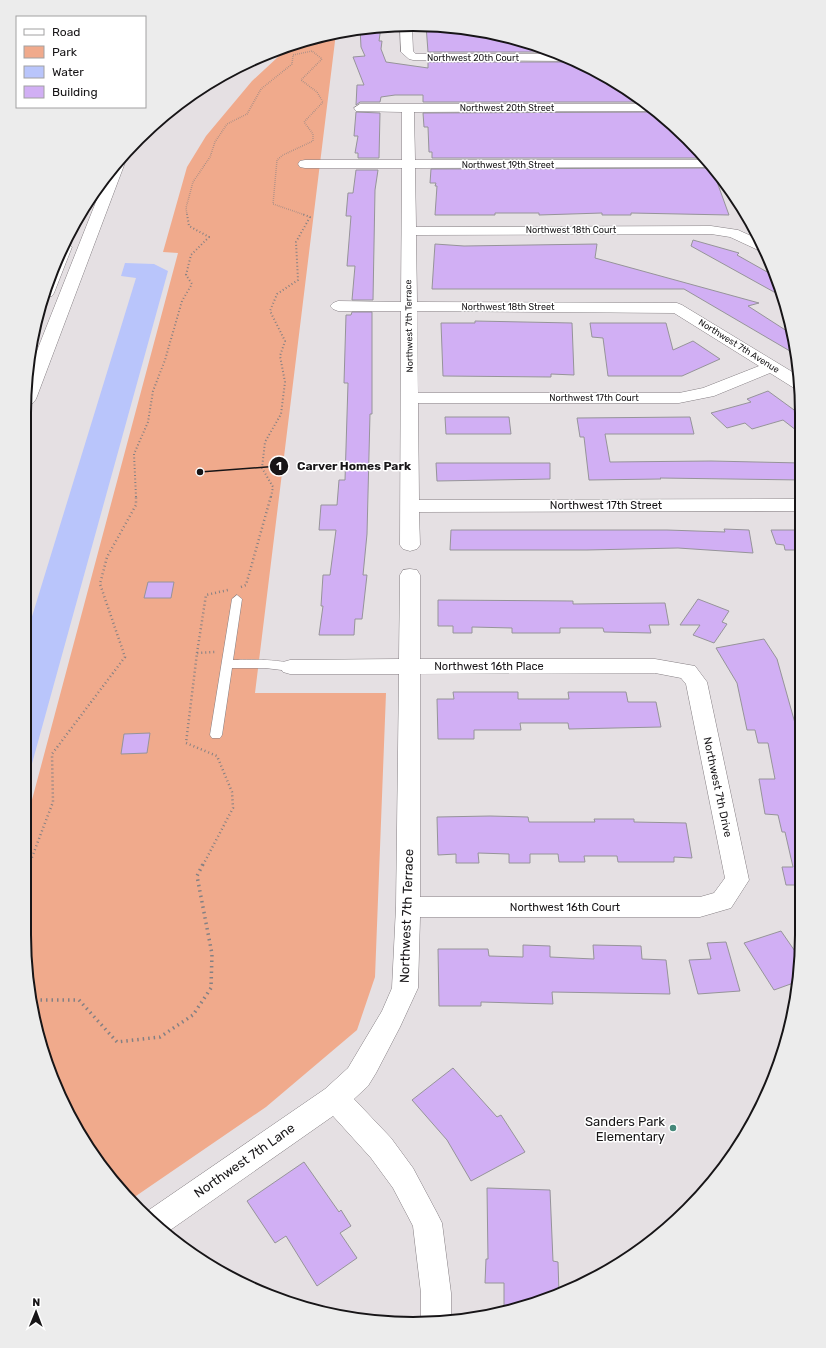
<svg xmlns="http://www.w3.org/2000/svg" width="826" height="1348" viewBox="0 0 826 1348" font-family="Rubik,sans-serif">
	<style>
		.green { fill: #f0aa8c }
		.water { fill: #b9c5fb }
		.building { fill: #d1aff4; stroke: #969499 }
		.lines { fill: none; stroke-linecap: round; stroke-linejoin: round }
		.lane-casing { stroke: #857f83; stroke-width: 1 }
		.street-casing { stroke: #857f83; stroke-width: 1 }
		.highway-casing { stroke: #857f83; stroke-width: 1 }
		.path-far3 { stroke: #848083; stroke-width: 1.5; stroke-dasharray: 0.5 1.5; stroke-linecap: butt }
		.path-far2 { stroke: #848083; stroke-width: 2; stroke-dasharray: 1 2.5; stroke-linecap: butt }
		.path-far1 { stroke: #848083; stroke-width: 2.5; stroke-dasharray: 1 3; stroke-linecap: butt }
		.path { stroke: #848083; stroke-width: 3.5; stroke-dasharray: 1.5 4; stroke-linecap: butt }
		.lane { fill: #fff; fill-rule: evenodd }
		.street { fill: #fff; fill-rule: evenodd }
		.highway { fill: #fff; fill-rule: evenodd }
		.poi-dot { fill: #45887a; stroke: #fff; stroke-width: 1.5 }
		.labels { text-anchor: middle; stroke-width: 3; stroke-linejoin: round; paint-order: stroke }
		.far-street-label { font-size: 9px; fill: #171517; stroke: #fff }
		.street-label { font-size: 11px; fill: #171517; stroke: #fff }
		.near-street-label { font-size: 13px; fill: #171517; stroke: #fff }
		.near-poi-label { font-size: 13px; fill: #171517; stroke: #fff; text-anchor: end }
		.rim { fill: none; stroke: #171517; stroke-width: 2 }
		.leader { fill: none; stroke: #171517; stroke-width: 1.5 }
		.callout-dot { fill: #171517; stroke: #fff; stroke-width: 1.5 }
		.mark-label { font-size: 12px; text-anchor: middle; font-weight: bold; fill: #fff }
		.callout-label { font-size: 12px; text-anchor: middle; font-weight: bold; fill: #171517; stroke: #fff; stroke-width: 3; stroke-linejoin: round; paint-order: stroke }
	</style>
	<rect width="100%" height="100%" fill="#e5e0e3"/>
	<path class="green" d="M336,33L255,693H386L375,977L357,1030L266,1107L133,1198H128L104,1172L64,1107L45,1060L24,935L25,826L178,253L163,252L187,167L206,136L252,81L293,43Z"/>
	<path class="water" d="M125,263L154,264L168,271L25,789L26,636L136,278L121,276Z"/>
	<path class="building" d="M426,25H438L513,37L554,52H428Z
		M381,27L379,41H382L381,49L386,62L428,68V62H568L574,60L585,64L647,102H423V95H395L381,97L380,102H360L356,105L357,85H364L353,57L365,56L361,47L360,28Z
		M356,112L380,113L379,158H358V153H355L358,136H354Z
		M658,112L707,158H432V152H429L428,127H424L423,113Z
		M712,168L729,215L631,213V215H602V213L539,215V213H495V215H435L437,186H435L436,183H430L431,169Z
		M356,170H378L375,190L373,300H352L355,266H347L351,216H346L348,193H353Z
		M693,240L739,253L737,255L776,277L783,297L691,246Z
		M435,244L464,246L597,244L595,258L759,303L748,306L790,333L795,354L684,289H432Z
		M352,312H372V414H370L367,534L363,575H367L362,619H355L354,635H319L323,606H321L323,575H330L336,530H319L321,505H337L339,480H345L348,383H344L346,315H351Z
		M475,321L572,323L574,375L551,374V377L443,376L441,323H475Z
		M590,323H666L673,350L693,341L720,359L682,376H608L603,338L592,337Z
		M768,391L801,415V434L783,420L752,429L745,423L727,428L711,413L751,402L747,399Z
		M445,417H509L511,434H446Z
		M690,417L694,434H605L610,462L711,461L801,463V480L660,478L661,479L589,480L584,437H580L577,418Z
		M436,463H550V479L437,481Z
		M724,529L749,530L753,553L678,548L587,550H450L451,530H667L725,532Z
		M771,530H801L800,550H785L784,545L776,544Z
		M148,582H174L171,598H144Z
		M698,599L729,611L722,622L727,624L714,643L693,635L700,625H680Z
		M438,600L573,601V604L665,603L669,625H649L651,633L604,632L603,628H560V633H512V628L472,627V633H453V626H438Z
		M764,639L777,659L800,741L799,885H786L782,867H793L785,832H782L778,815L765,814L759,779H775L768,743H758L755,730H747L737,683L716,648Z
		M453,692H518V699H569L568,692H626L628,702H656L661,727L569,729L568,723H520L521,730H474V739H438L437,699H454Z
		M150,733L147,753L121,754L124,734Z
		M490,816L528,817L529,822H595L594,819H634V822L686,823L692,858L674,857V862H618L617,856H584L585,862H559L558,854H530V863H509V854L478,853L479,863H456V854L438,855L437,817Z
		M781,931L799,957V981L774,990L744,943Z
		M726,942L740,991L698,994L689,960L711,959L707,943Z
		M523,945L550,946V957L594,959L593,945L641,946L642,959L666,960L670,994L552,992L553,1004L481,1002V1006H439L438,949H488L489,956L523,957Z
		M453,1068L497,1117L501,1115L525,1152L471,1181L447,1140L412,1100Z
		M304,1162L339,1212L341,1210L351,1226L340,1233L357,1258L317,1286L286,1236L275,1243L247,1201Z
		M487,1188L550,1190L553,1261L558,1262L559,1293L538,1303L504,1311V1283H485L486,1259H488Z"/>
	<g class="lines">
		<g class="lane-casing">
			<path id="lane" d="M237,595L242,599L233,660C244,660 290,658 295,667L290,671L265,668H232L222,735L220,738H212L210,735L232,599Z"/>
		</g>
		<g class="street-casing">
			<path id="street" d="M400,26H412L413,51L416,54H559L573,59L568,61L413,60L409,59L401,52Z
				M360,104H650L657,111L414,112L415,160H708L713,167L415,168L416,227L711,226L738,230L760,240L765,251L758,250L730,237L711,234L416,235L417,302L677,303L682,305L799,376L801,387L800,389L794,388L770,373L714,396L679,403H418L419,500L801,499V511L419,512L420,545L417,549L410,551L403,549L400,545L401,311H338L333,309L330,306L333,303L338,301L401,302L402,168H305L300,167L298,164L300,161L305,160H402V112L356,111L354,108ZM417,311L674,313L759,366L703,388L679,393H418Z
				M410,569L417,570L420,575V659H655L695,666L707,682L749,880L731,908L700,917H420L418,988L400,1027L376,1073L368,1086L354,1099L391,1138L413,1168L437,1213L442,1223L451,1293V1321L421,1323V1293L413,1226L393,1188L371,1158L333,1116L166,1233L143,1214L325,1089L348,1068L382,1011L392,988L396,907L399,674H290L283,672L280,667L283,662L290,660L399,659L400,575L403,570ZM655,673L681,678L686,684L725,878L714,893L700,897H420V674Z"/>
		</g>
		<g class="highway-casing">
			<path id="highway" d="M123,157L126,160L36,399L33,403L27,404V376L107,174Z
				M66,243L72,247L54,293L52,296L45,297L54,264Z"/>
		</g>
		<path class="path-far3" d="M187,215L186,208L193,182L210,157L215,142L227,124L247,114L261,89L292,64L293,55L312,51L322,59L301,80L317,92L323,102L304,122L313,134V141L283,155L277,160L273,204L305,215"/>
		<path class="path-far2" d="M136,497L134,454L148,422L153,391L165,360L182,301L192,284L186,275L191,255L209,237L189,226L187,214
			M271,497L273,487L262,468L265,442L281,414L285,382L280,356L285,341L270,311L277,294L298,280L296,242L310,217L302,214"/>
		<path class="path-far1" d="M241,587L246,585L271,496
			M197,653L206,595L228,590
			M29,865L53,802L52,754L125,657L100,584L107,557L136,505V496
			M203,865L233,808L232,792L217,756L186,743L197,653L215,652"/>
		<path class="path" d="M24,878L29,864
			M35,1000H79L117,1042L160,1037L193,1015L211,988L212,954L197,876L203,864"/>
		<use href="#lane" class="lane"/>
		<use href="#street" class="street"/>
		<use href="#highway" class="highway"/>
	</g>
	<circle class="poi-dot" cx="673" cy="1128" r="4"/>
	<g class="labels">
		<g class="far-street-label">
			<text x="473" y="61">Northwest 20th Court</text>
			<text x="507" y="111">Northwest 20th Street</text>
			<text x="508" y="168">Northwest 19th Street</text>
			<text x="571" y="233">Northwest 18th Court</text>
			<text x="508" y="310">Northwest 18th Street</text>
			<text transform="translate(409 326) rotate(-91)" y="3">Northwest 7th Terrace</text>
			<text transform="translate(739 346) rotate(32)" y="3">Northwest 7th Avenue</text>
			<text x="594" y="401">Northwest 17th Court</text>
		</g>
		<g class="street-label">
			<text x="606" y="509">Northwest 17th Street</text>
			<text x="489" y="670">Northwest 16th Place</text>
			<text transform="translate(718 787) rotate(78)" y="4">Northwest 7th Drive</text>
			<text x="565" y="911">Northwest 16th Court</text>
		</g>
		<g class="near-street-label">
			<text transform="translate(406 916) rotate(-88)" y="5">Northwest 7th Terrace</text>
			<text transform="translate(244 1160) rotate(-35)" y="5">Northwest 7th Lane</text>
		</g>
		<g class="near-poi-label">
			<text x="665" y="1126">Sanders Park<tspan x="665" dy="15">Elementary</tspan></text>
		</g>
	</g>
	<path d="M0 0H826V1348H0ZM413 31H413A382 382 0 0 1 795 413V935A382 382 0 0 1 413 1317H413A382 382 0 0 1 31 935V413A382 382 0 0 1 413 31Z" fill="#ececec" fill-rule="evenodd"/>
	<path class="rim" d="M413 31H413A382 382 0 0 1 795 413V935A382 382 0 0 1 413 1317H413A382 382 0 0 1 31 935V413A382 382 0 0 1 413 31Z"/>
	<path class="leader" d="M200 472L279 466"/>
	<g class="callout-dot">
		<circle cx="200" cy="472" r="4"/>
		<circle cx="279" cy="466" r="10"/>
	</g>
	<g class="mark-label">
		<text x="279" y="470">1</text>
	</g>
	<g class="callout-label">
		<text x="354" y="470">Carver Homes Park</text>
	</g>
	<rect x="16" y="16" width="130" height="92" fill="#ffffff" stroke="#a2a1a2"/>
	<rect x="24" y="29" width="20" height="6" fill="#ffffff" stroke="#a2a1a2"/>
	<text x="52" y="36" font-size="12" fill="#171517">Road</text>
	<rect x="24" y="46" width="20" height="12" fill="#f0aa8c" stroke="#a2a1a2"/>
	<text x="52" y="56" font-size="12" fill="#171517">Park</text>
	<rect x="24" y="66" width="20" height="12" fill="#b9c5fb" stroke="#a2a1a2"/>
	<text x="52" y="76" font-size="12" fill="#171517">Water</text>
	<rect x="24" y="86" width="20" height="12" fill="#d1aff4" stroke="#a2a1a2"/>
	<text x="52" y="96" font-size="12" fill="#171517">Building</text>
	<g transform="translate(36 1312) rotate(1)" stroke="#ffffff" stroke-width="3" paint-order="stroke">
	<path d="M0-3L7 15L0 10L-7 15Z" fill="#171517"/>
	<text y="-6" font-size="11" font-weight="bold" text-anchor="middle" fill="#171517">N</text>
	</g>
</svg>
